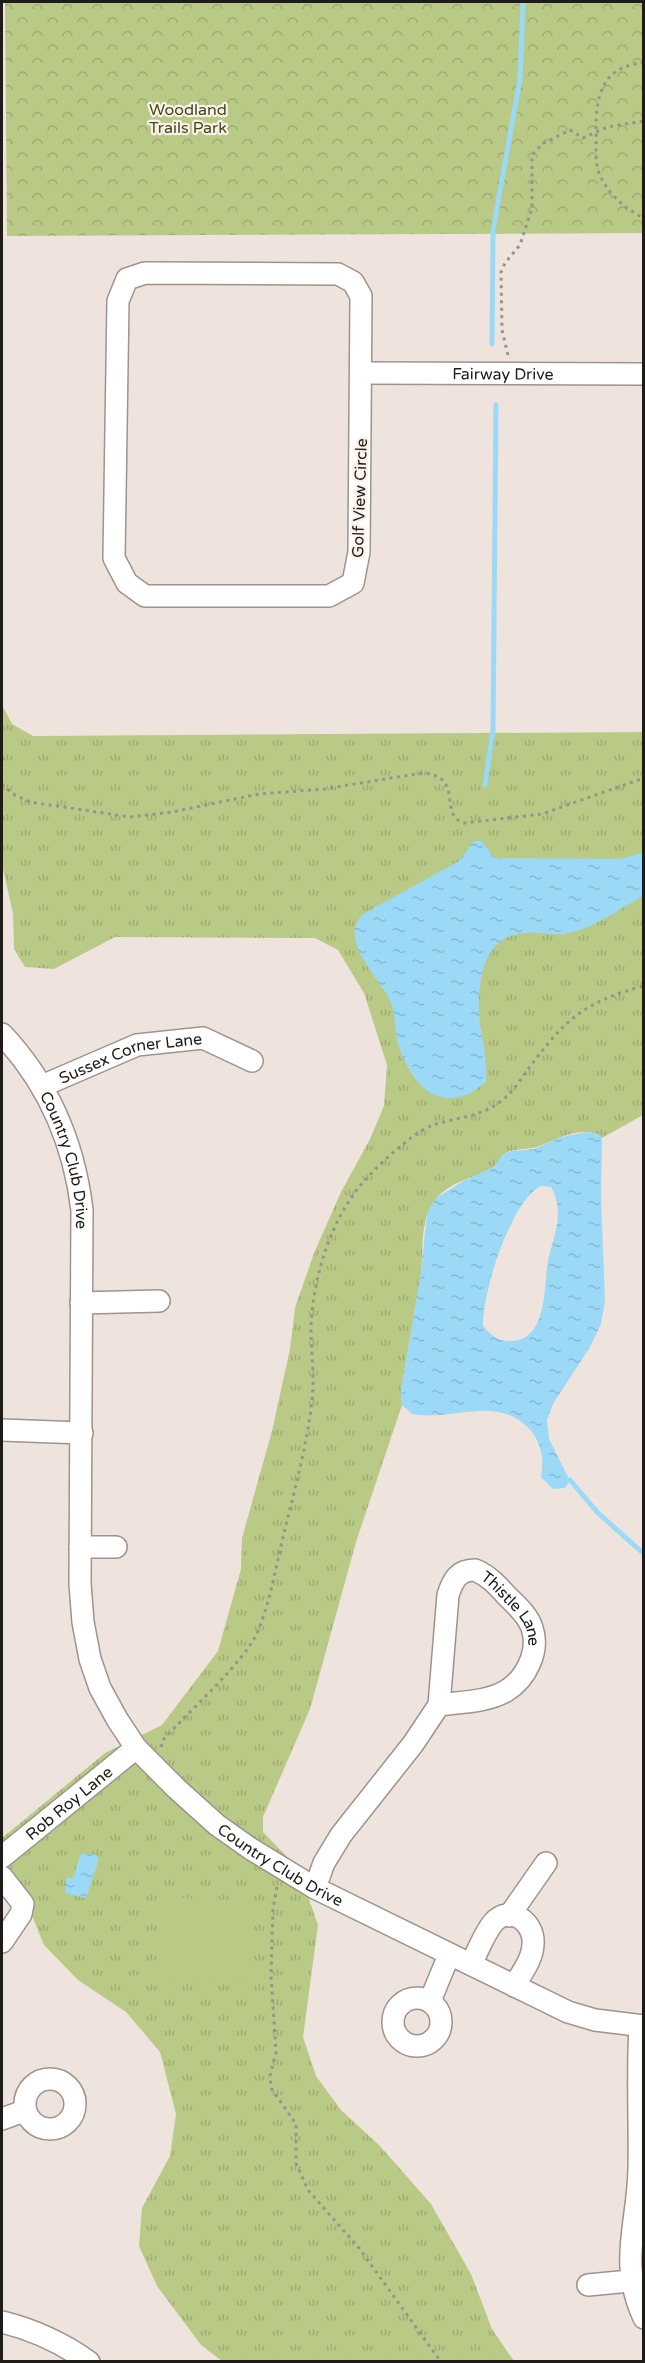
<svg xmlns="http://www.w3.org/2000/svg" width="645" height="2363" viewBox="0 0 645 2363" font-family="'Varela Round',sans-serif">
	<style>
		.grass { fill: url(#grass-tufts) }
		.park { fill: url(#park-crowns) }
		.pitch { fill: #b9c986 }
		.water { fill: url(#water-ripples); fill-rule: evenodd }
		.lines { fill: none; stroke-linecap: round; stroke-linejoin: round }
		.stream { stroke: #9bd9f7; stroke-width: 5 }
		.minor-casing { stroke: #9e938d; stroke-width: 24 }
		.path { stroke: #9a928d; stroke-width: 3; stroke-dasharray: 3 4.5; stroke-linecap: butt }
		.minor { stroke: #fff; stroke-width: 21 }
		.labels { text-anchor: middle; stroke-width: 4.5; stroke-linejoin: round; paint-order: stroke }
		.park-label { font-size: 16px; fill: #414b18; stroke: #fcf1ea }
		.street-label { font-size: 16px; fill: #1f1b18; stroke: #fcf1ea }
	</style>
	<defs>
		<pattern id="grass-tufts" width="24" height="20" patternUnits="userSpaceOnUse" patternTransform="scale(1.5)"><rect width="24" height="20" fill="#b9c986"/><path d="M3 7l-1-3M5 7V3M7 7l1-3M15 17l-1-3M17 17v-4M19 17l1-3" fill="none" stroke="#9fac73"/></pattern>
		<pattern id="park-crowns" width="20" height="18" patternUnits="userSpaceOnUse" patternTransform="scale(1.5)"><rect width="20" height="18" fill="#b9c986"/><path d="M2 6a3 3 0 1 1 6 0M12 15a3 3 0 1 1 6 0" fill="none" stroke="#9fac73"/></pattern>
		<pattern id="water-ripples" width="26" height="14" patternUnits="userSpaceOnUse" patternTransform="scale(1.5)"><rect width="26" height="14" fill="#9bd9f7"/><path d="M2 4q2-2 4 0t4 0M15 11q2-2 4 0t4 0" fill="none" stroke="#85bad3"/></pattern>
	</defs>
	<rect width="100%" height="100%" fill="#efe4dd"/>
	<path class="grass" d="M2,705L12,724L33,736L643,732V1115L602,1138C587,1124 558,1138 542,1145C531,1150 522,1148 511,1151C500,1153 500,1164 492,1168C474,1178 449,1182 436,1199C419,1218 424,1250 421,1274C415,1313 407,1352 401,1391L402,1405L356,1542L310,1709L263,1817V1832L298,1868L318,1925L303,2037L316,2076L341,2110L380,2146L431,2204L471,2274L492,2329L514,2361H222L201,2345L157,2286L139,2246L142,2208L170,2156L176,2114L160,2052L126,2012L78,1980L44,1945L26,1901L2,1853V1838L105,1753L162,1725L218,1651L241,1569L242,1538L272,1431L290,1349L295,1308L314,1253L341,1192L370,1139L384,1106L387,1065L364,993L338,950L315,938L115,937L54,969L25,967L14,949L13,913L2,865Z"/>
	<path class="park" d="M5,2H643V233L7,236Z"/>
	<path class="pitch" d="M163,1897L254,1901L250,1984L160,1980Z"/>
	<path class="water" d="M474,841H482L494,858L620,859L643,853V896C619,909 592,930 564,934C549,935 533,931 518,934C486,939 479,976 479,1004C478,1029 488,1052 486,1082C446,1117 414,1091 399,1047C393,1031 397,1014 389,998C377,976 338,939 363,914L459,861Z
		M587,1132L598,1134L602,1138L601,1195L605,1301L601,1324L590,1347L553,1404L547,1420L549,1439L570,1481L565,1488L553,1489L541,1477C544,1460 542,1446 532,1432C499,1392 452,1422 412,1414L402,1405L401,1391L421,1272L427,1213L436,1198L465,1180L494,1167L502,1155L511,1151L534,1149L561,1137ZM540,1186L551,1187C567,1216 551,1239 547,1267C544,1292 546,1341 510,1341C497,1341 491,1335 483,1326C483,1290 509,1206 540,1186Z
		M81,1853L96,1855L99,1859L86,1898L65,1893L66,1878H73Z"/>
	<g class="lines">
		<path class="stream" d="M492,344L493,230L520,79L523,2
			M485,785L493,730L496,405
			M570,1480L598,1513L644,1554"/>
		<g class="minor-casing">
			<g id="minor">
				<path d="M145,273L338,274L353,282L361,296L359,552L353,583L329,596H145L127,583L114,558L118,301L127,279Z"/>
				<path id="s1" d="M362,373L644,374"/>
				<path id="s2" d="M2,1034C48,1083 74,1143 82,1210L80,1584L83,1622L90,1659L100,1688L117,1719L136,1748L177,1789L217,1825L251,1849L315,1888L568,2012L595,2020L644,2026"/>
				<path id="s3" d="M42,1086L137,1045L203,1038L252,1061"/>
				<path d="M81,1303L159,1301"/>
				<path d="M2,1430L82,1433"/>
				<path d="M80,1547H116"/>
				<path id="s4" d="M2,1857L136,1748"/>
				<path d="M2,1877L23,1904L21,1914L2,1942"/>
				<path id="s5" d="M315,1888L324,1863L341,1835L413,1744L439,1705L448,1595C453,1580 458,1570 475,1570C489,1576 497,1585 507,1596C516,1605 528,1615 532,1628C540,1651 526,1679 506,1691C487,1702 461,1702 439,1705"/>
				<path d="M509,1916L546,1863"/>
				<path d="M471,1964C478,1951 484,1934 493,1923C510,1903 535,1923 533,1944C533,1959 521,1974 514,1986"/>
				<circle cx="417" cy="2022" r="24"/>
				<path d="M430,2001L449,1955"/>
				<path d="M640,2026C637,2074 640,2121 639,2169C638,2225 618,2262 644,2318"/>
				<circle cx="50" cy="2104" r="25"/>
				<path d="M2,2119L24,2111"/>
				<path d="M588,2285L630,2281"/>
				<path d="M2,2322C34,2330 61,2342 89,2362"/>
			</g>
		</g>
		<path class="path" d="M644,63C601,66 596,96 596,132C597,147 594,159 599,173C607,193 625,209 644,218
			M508,355L502,330L501,272L505,263L520,245L532,208V155L542,144L570,130L583,138L607,127L644,121
			M2,784L13,794L30,802L130,817L172,812L259,794L324,789L422,773C466,776 437,815 464,823L542,814L644,778
			M161,1747L163,1740C188,1712 244,1663 258,1631C270,1601 276,1568 283,1537C294,1492 307,1446 312,1400C315,1375 311,1351 311,1327C313,1279 329,1225 359,1187C375,1168 410,1134 433,1125C454,1118 479,1117 497,1104C513,1094 523,1075 535,1060C568,1016 590,1000 644,986
			M277,1887L273,1909L271,1976L276,2052L270,2076L271,2088L296,2124V2163L308,2190L359,2248L441,2362"/>
		<use href="#minor" class="minor"/>
	</g>
	<g class="labels">
		<g class="park-label">
			<text x="188" y="115">Woodland<tspan x="188" dy="18">Trails Park</tspan></text>
		</g>
		<g class="street-label">
			<text dy="6" stroke="none"><textPath href="#s1" startOffset="141">Fairway Drive</textPath></text>
			<text transform="translate(359 498) rotate(-88)" y="6">Golf View Circle</text>
			<text dy="6" stroke="none"><textPath href="#s3" startOffset="94">Sussex Corner Lane</textPath></text>
			<text dy="6" stroke="none"><textPath href="#s2" startOffset="144">Country Club Drive</textPath></text>
			<text dy="6" stroke="none"><textPath href="#s5" startOffset="428">Thistle Lane</textPath></text>
			<text dy="6" stroke="none"><textPath href="#s4" startOffset="86">Rob Roy Lane</textPath></text>
			<text dy="6" stroke="none"><textPath href="#s2" startOffset="934">Country Club Drive</textPath></text>
		</g>
	</g>
	<rect width="645" height="2363" fill="none" stroke="#1f1b18" stroke-width="6"/>
</svg>
